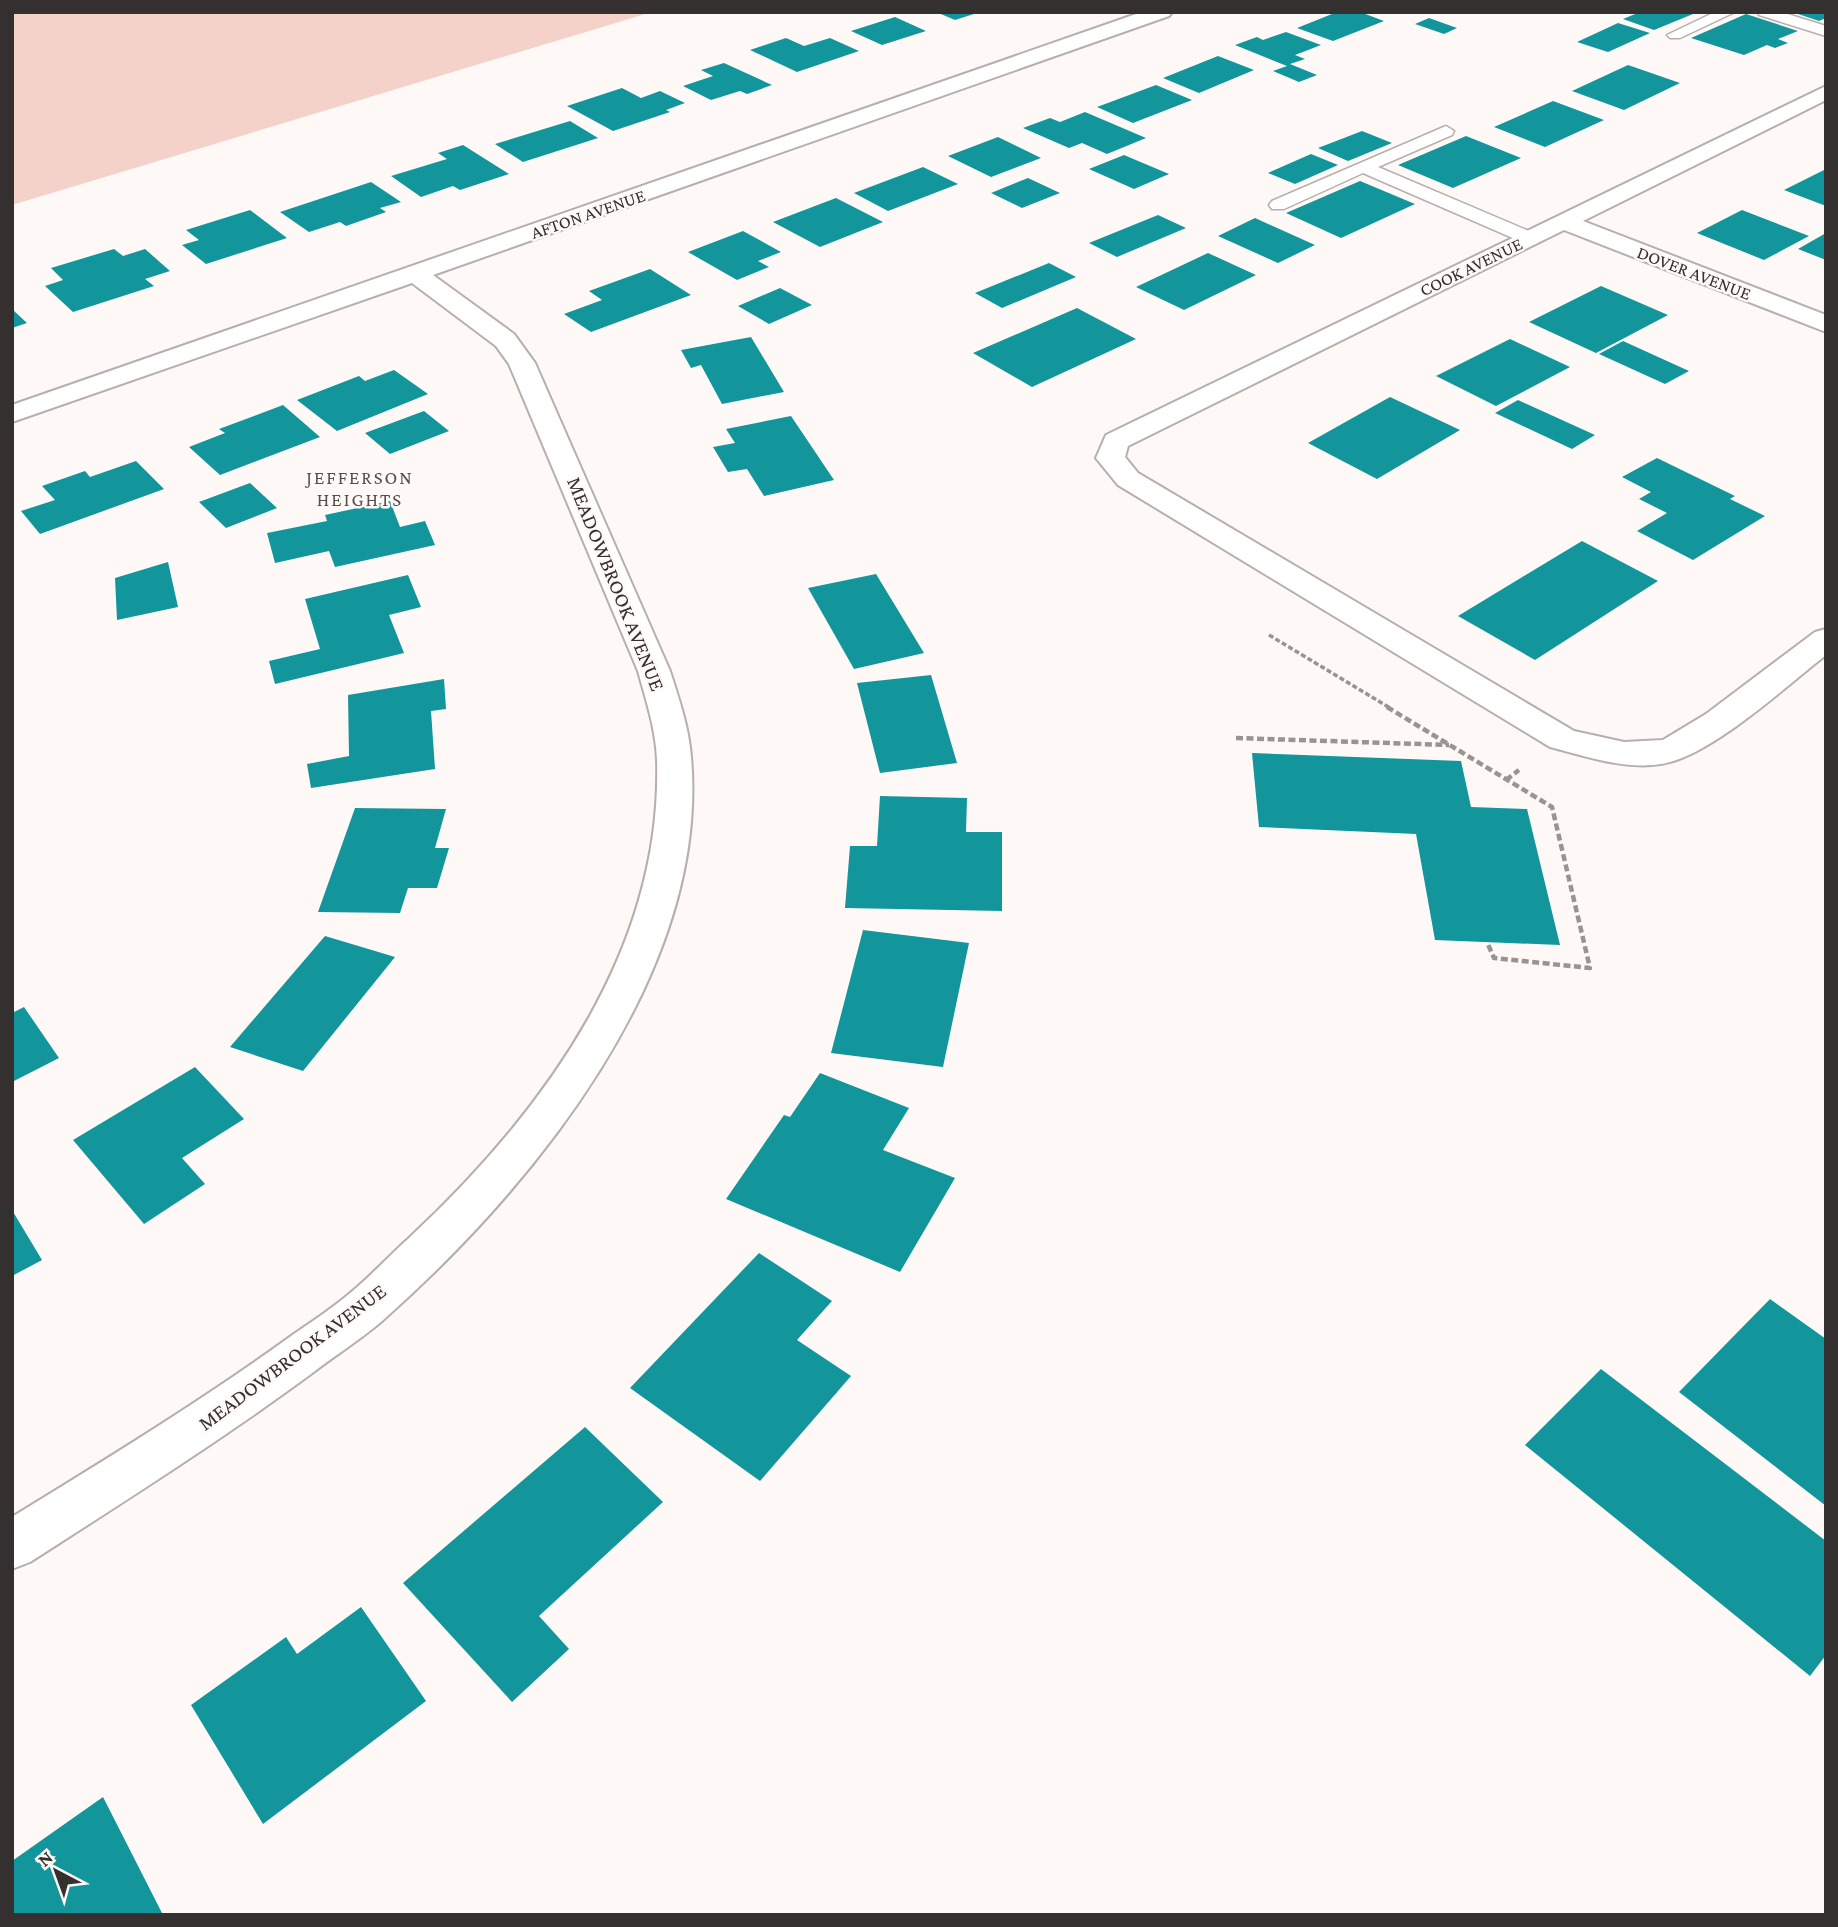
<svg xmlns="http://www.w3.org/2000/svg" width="1838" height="1927" viewBox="0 0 1838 1927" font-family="'Crimson Pro',serif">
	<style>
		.green { fill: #f4d1c9 }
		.building { fill: #12969b }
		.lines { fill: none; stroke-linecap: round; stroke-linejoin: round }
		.lane-casing { stroke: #b8afad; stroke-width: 3 }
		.street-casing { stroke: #b8afad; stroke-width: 4 }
		.path-far1 { stroke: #989492; stroke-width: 3.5; stroke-dasharray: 5 2.5; stroke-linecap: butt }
		.path { stroke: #989492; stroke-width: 4.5; stroke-dasharray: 7 3.5; stroke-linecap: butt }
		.lane { fill: #fff; fill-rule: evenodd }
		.street { fill: #fff; fill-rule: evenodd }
		.labels { text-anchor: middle; stroke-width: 5; stroke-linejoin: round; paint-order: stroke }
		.far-street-label { font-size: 18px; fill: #34302f; stroke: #fef9f7 }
		.far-neighbourhood-label { font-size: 19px; letter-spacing: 2px; fill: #574f4d; stroke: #fef9f7 }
		.street-label { font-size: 21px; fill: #34302f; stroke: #fef9f7 }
	</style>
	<rect width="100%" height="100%" fill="#fef9f7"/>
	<path class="green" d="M12,12H652L12,205Z"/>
	<path class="building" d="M936,12H977V13L955,20Z
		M1337,12H1360L1384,21L1333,41L1297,28Z
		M1640,12H1689L1693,14L1654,30L1623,19Z
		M1792,12H1826V18L1819,21Z
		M1746,14L1798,31L1778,39L1788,43L1775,48L1767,45L1744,55L1691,38Z
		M895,17L926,31L882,45L851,31Z
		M1429,18L1457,28L1444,34L1415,24Z
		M1618,23L1650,33L1608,52L1577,42Z
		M1286,32L1321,45L1295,55L1305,59L1290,64L1317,75L1299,82L1273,71L1287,66L1235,45L1257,37L1263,40Z
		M786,38L804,46L830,38L859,51L797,72L750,50Z
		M1218,56L1254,70L1199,93L1163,78Z
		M724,63L772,85L747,94L740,91L711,100L683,86L713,76L701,70Z
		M1628,65L1680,83L1624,110L1572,91Z
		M1156,85L1192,100L1133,123L1097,107Z
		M622,88L641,98L660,91L685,103L666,110L670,112L613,131L567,106Z
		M1553,101L1604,120L1545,147L1494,127Z
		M1085,112L1146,138L1107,154L1082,143L1069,148L1023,128L1050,118L1060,122Z
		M570,121L598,138L523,162L495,144Z
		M1362,131L1392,143L1348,161L1318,148Z
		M1466,136L1521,158L1453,188L1398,165Z
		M998,137L1041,158L991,177L948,156Z
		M463,145L509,174L460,190L453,186L421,197L391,176L447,159L438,153Z
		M1311,154L1338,165L1295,184L1268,173Z
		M1124,155L1169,174L1134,189L1089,169Z
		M923,167L958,184L888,211L854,193Z
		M1826,169V206L1784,190Z
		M1028,178L1060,193L1022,208L991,193Z
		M1360,181L1415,204L1341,238L1286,213Z
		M371,182L401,202L380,208L386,212L346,226L340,222L309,232L280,212Z
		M836,198L883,222L820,247L773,222Z
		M250,210L287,238L206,264L182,245L199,240L186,230Z
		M1742,210L1809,236L1764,260L1697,233Z
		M1158,215L1186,228L1117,257L1089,243Z
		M1255,218L1315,245L1278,263L1218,236Z
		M743,231L781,252L758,261L769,267L737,280L688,252Z
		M1826,233V260L1798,249Z
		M114,249L123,256L145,249L170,271L145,279L154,286L73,312L45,286L63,280L51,268Z
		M1208,253L1256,275L1184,310L1136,287Z
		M1049,263L1076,277L1002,308L975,293Z
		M650,269L691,295L591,332L564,314L602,300L589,291Z
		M1601,286L1668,315L1596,353L1529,322Z
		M780,288L812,305L769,324L738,306Z
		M1077,308L1136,339L1032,387L973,353Z
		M12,309L27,323L12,328Z
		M751,337L784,392L722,404L701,365L691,368L681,350Z
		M1510,339L1570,367L1496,406L1436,376Z
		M1623,341L1689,371L1665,384L1599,354Z
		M394,370L428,394L337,431L297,400L359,376L365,381Z
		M1390,397L1460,430L1377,479L1308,443Z
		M1518,400L1595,435L1572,449L1495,413Z
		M283,405L320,437L220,475L189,447L225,433L219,429Z
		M424,411L449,431L390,454L365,433Z
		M791,416L834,480L764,496L747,469L728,472L713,447L735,443L726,429Z
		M1657,458L1735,496L1730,499L1765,516L1693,560L1637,531L1667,513L1639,499L1651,492L1622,477Z
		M136,461L164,489L40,534L21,511L55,500L42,486L85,471L90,477Z
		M250,483L277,508L226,528L199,502Z
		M390,501L400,527L425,521L435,545L335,567L329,551L275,563L267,533L327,521L325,515Z
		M1582,541L1658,581L1535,660L1458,616Z
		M168,562L178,607L117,620L115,578Z
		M876,574L924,653L854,669L808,588Z
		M408,575L421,607L389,615L404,653L275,684L269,661L320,649L305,599Z
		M931,675L957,763L880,773L857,683Z
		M444,679L446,709L431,711L435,769L311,788L307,764L349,756L348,695Z
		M1252,753L1461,761L1471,807L1527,809L1560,945L1435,940L1416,834L1259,827Z
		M880,796L967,798L966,832H1002V911L845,908L850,846H877Z
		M355,808L446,809L435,848H449L437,888H408L400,913L318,912Z
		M863,930L969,943L943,1067L831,1053Z
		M325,936L395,957L303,1071L230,1047Z
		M24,1007L59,1058L12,1082V1013Z
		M195,1067L244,1119L182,1158L205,1184L144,1224L73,1140Z
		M820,1073L909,1108L883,1150L955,1178L900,1272L726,1199L784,1115L790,1117Z
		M12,1210L42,1260L12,1276Z
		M759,1253L832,1301L797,1340L851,1376L760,1481L630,1388Z
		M1770,1299L1826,1339V1506L1679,1392Z
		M1601,1369L1826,1541V1655L1810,1676L1525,1445Z
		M585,1427L663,1502L539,1616L569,1649L512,1702L403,1583Z
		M361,1607L426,1701L263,1824L191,1705L286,1637L297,1654Z
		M103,1797L163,1915H12V1861Z"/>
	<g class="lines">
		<g class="lane-casing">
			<path id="lane" d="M1715,12H1735L1680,38H1670L1667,35Z
				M1757,12H1781L1826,26V36L1759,15Z
				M1446,126L1454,131L1452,135L1378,167L1536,234L1538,238L1536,242H1522L1363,173L1284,209H1272L1269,205L1272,201Z"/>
		</g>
		<g class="street-casing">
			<path id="street" d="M1142,12H1172L1169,16L433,275L514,334L535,363L670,671C679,699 689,728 691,757C710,972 533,1187 382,1321C360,1340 334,1356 311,1374C220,1441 125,1501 30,1562L12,1569V1517C103,1461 193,1406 280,1344C303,1327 328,1312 349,1294C370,1277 388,1257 408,1239C542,1114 663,952 657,760C656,730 646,700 638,671L509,364L496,346L412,283L12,422V405Z
				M1826,86V100L1583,221L1826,315V332L1564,230L1128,446L1125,457L1138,473L1574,731L1624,742L1663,740L1706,714L1815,632L1826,629V655C1786,686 1710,757 1661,764C1624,770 1585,756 1550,747L1118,485L1096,458L1106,435Z"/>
		</g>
		<path class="path-far1" d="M1269,635L1390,708"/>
		<path class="path" d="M1387,707L1552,807L1590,968L1494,958L1487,942
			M1236,738L1449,745
			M1506,780L1519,770"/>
		<use href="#lane" class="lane"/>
		<use href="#street" class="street"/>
	</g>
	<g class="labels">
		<g class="far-street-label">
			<text transform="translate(588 214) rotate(-19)" y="6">AFTON AVENUE</text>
			<text transform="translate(1471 267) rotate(-26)" y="6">COOK AVENUE</text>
			<text transform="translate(1694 273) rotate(21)" y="6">DOVER AVENUE</text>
		</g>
		<g class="far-neighbourhood-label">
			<text x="360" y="484">JEFFERSON<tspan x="360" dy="22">HEIGHTS</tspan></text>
		</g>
		<g class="street-label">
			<text transform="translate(616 584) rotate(68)" y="7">MEADOWBROOK AVENUE</text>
			<text transform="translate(292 1357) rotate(-37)" y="7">MEADOWBROOK AVENUE</text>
		</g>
	</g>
	<rect width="1838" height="1927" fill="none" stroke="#34302f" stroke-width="28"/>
	<g transform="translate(56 1871) rotate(319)" stroke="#fef9f7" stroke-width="5" paint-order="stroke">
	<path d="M0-5L12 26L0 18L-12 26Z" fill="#34302f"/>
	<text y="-10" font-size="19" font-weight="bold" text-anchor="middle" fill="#34302f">N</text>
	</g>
</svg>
